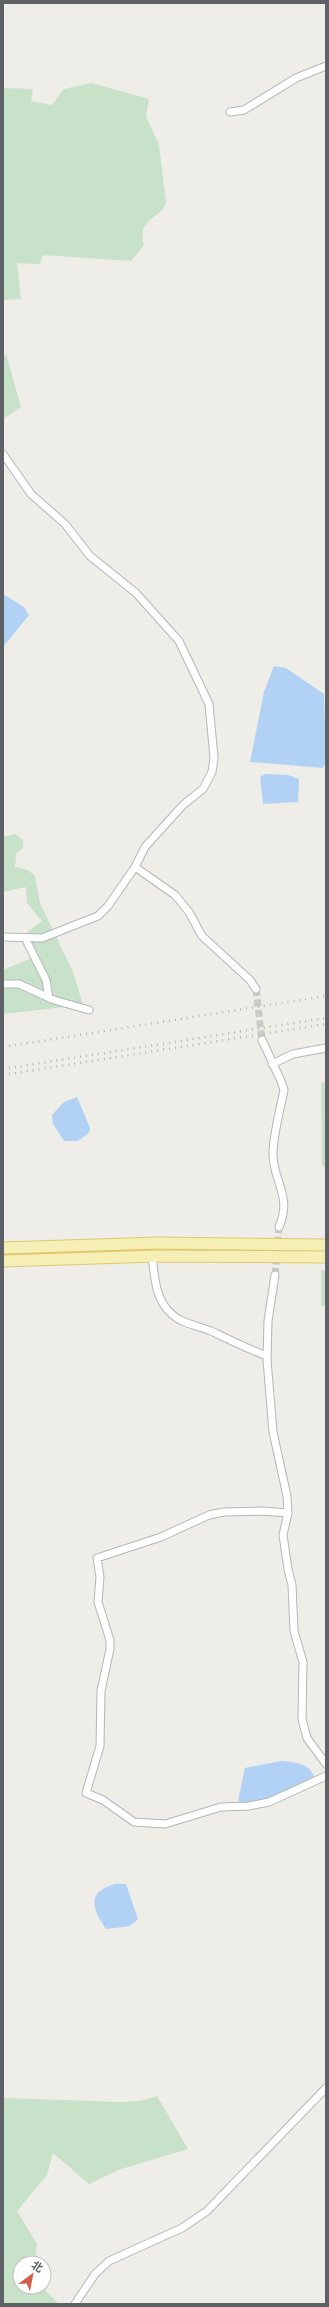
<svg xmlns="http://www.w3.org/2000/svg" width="329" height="2307" viewBox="0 0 329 2307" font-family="'Open Sans','Noto Sans SC',sans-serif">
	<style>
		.green { fill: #c7e2c9 }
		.water { fill: #b1d2f4 }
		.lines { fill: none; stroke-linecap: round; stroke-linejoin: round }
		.street-tunnel { stroke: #cacac6; stroke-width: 7; stroke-dasharray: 7 3.5; stroke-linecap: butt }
		.street-casing { stroke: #b4b6b9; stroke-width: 9 }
		.primary-casing { stroke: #dfc76f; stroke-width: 13 }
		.street { stroke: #fff; stroke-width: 7 }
		.primary { stroke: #f5efb5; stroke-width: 11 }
		.rail { stroke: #b4b5b5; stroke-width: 2.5; stroke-dasharray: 1 5; stroke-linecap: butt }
	</style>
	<rect width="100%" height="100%" fill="#eeede7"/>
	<path class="green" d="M91,83L149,99L146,116L159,145L166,203C161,219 136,218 144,245L131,261L43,255L40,264L17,263L21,299L3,300V88L33,89L31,101L52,105L64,89Z
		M6,354L21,407L3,419V357Z
		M15,834L23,840V848L16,854L15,867L28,870L35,876L40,903L73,972L83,1005L3,1014V970L37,956L27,932L42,921L27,903L26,887L3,892V837Z
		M326,1082V1167L322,1166L321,1083Z
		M321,1270L326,1271V1306H321Z
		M157,2096L188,2149L121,2169L89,2184L53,2153L47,2175L17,2211L37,2244L35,2263H20V2287H42L59,2304H3V2098L121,2102L140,2101Z"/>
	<path class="water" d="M3,594L24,607L29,615L3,647Z
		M274,666L286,668L324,694L326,761L323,768L250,762L264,692Z
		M265,774L288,775L299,779L298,802L263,804L260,777Z
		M77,1097L90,1128L89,1133L78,1141H64L53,1124L52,1115L64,1102Z
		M281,1761C294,1762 309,1763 314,1776L271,1799L244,1803L238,1801L245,1768Z
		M115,1884H126L138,1919L130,1926L106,1929C92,1909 86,1892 115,1884Z"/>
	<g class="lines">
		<path class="street-tunnel" d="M256,989L262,1040
			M275,1275L279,1227"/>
		<g class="street-casing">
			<path id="street" d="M230,112L244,110L296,78L326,66
				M3,454L31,494L65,524L90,556L136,593L179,641L209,704L214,758L212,772L203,789L183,805L145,847L135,867L175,895L189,912L202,936L250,980L256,989
				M3,937L42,938L98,916L108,906L135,867
				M25,938L46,980L49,998
				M3,984H19L54,1000L89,1010
				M262,1040L281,1081L284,1090C280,1110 274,1131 273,1152C272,1181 293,1195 279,1227
				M272,1064L293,1054L326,1048
				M152,1256C155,1280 155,1306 180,1320C190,1325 201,1327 211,1331C230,1340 248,1349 267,1356
				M275,1275L268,1321L267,1360L273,1432L287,1496L288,1513L283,1535L288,1569L292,1585L294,1631L303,1662L302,1719L307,1738L326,1764
				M288,1513L262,1511L224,1512L209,1515L161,1537L97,1558L100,1577L98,1602L110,1640V1649L101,1691L100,1746L86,1793L103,1800L134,1822L165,1824L221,1807L249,1806L269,1802L326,1776
				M75,2304L95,2274L109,2261L182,2228L207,2211L326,2088"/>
		</g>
		<g class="primary-casing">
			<path id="primary" d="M3,1248L157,1243L326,1245
				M3,1261L157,1256L326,1257"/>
		</g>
		<use href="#street" class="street"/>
		<use href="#primary" class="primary"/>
		<path class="rail" d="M3,1047L326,996
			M3,1069L326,1018
			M3,1075L326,1024"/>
	</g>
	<rect width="329" height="2307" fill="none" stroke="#5e6165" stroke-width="8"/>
	<g transform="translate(32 2275) rotate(32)"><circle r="19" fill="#ffffff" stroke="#bfc0c1"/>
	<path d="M0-3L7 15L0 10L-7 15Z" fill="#d35d48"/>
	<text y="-6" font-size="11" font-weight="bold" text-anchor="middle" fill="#5e6165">北</text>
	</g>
</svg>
